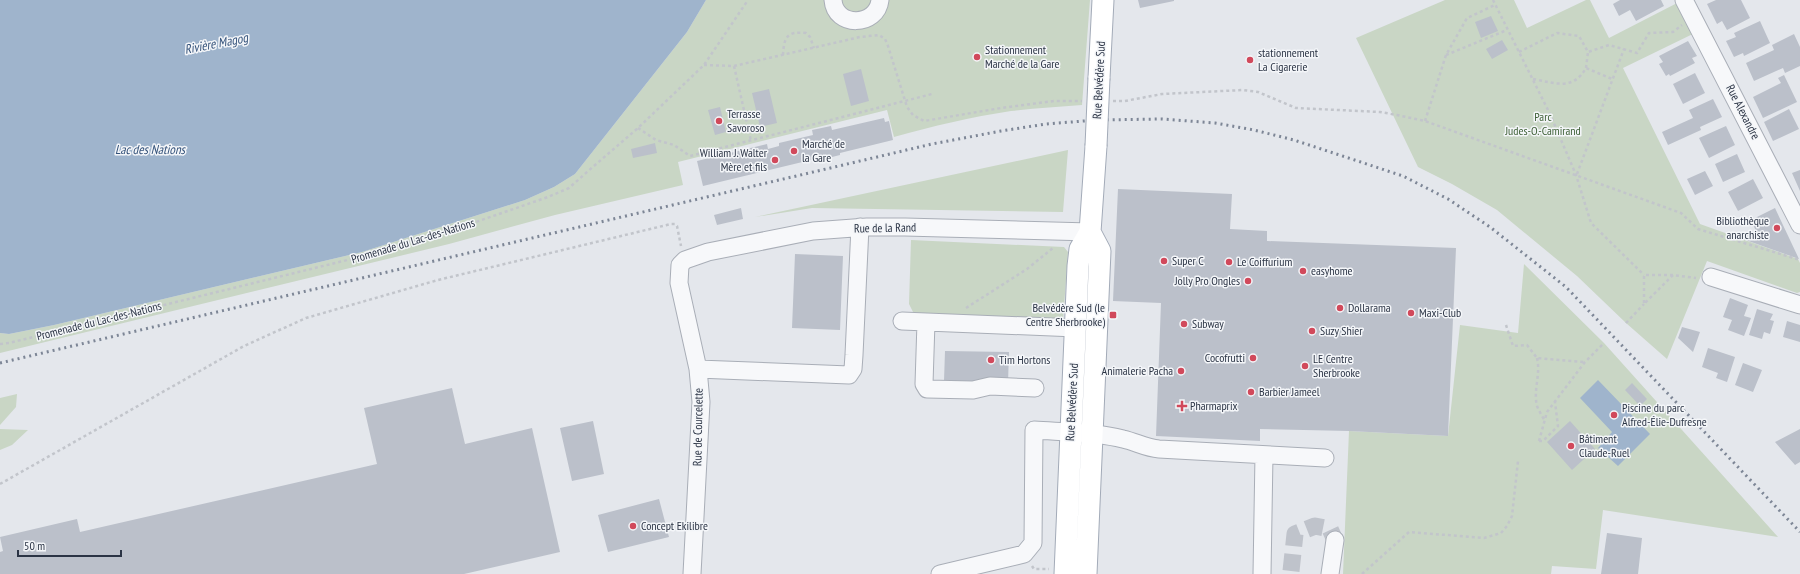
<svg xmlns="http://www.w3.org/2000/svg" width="1800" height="574" viewBox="0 0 1800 574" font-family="'PT Sans Narrow',sans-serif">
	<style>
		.green { fill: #c9d6c5 }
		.water { fill: #9fb4cc }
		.building { fill: #bbc0ca }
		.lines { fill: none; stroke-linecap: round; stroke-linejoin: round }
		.minor-tunnel { stroke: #bfc3cb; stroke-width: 17; stroke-dasharray: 17 8; stroke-linecap: butt }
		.minor-casing { stroke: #a9aeb7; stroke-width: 19 }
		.major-casing { stroke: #a3abb8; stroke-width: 23 }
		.path { stroke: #c2c5cb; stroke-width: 2.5; stroke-dasharray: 3 3; stroke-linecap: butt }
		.minor { stroke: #f7f8fa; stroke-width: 17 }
		.major { stroke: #fff; stroke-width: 21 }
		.rail { stroke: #7d8696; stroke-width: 3; stroke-dasharray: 2 4; stroke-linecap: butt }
		.major-bridge-casing { stroke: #a3abb8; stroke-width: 23; stroke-linecap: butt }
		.major-bridge { stroke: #fff; stroke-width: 21 }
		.poi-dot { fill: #d1495b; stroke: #f4f6f9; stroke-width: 1.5 }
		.labels { text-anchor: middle; stroke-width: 3; stroke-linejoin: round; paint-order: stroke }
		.poi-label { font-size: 12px; fill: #2b3445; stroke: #f4f6f9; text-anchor: start }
		.street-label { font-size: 12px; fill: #2b3445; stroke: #f4f6f9 }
		.park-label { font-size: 12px; fill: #3f6138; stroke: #f4f6f9 }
		.water-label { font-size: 13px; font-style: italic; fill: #34527a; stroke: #f4f6f9 }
	</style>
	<rect width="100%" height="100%" fill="#e4e7ec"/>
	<path class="green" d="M706,0H1090L1082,105C1058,107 1035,108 1011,111C971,117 933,126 894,137L887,110L678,162L683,185L555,215L449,244L0,353V333L9,334L54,325L362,252L525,200L554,187L575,174L687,32Z
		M1445,0H1514L1527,28L1586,0H1590L1609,38L1683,0L1701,30L1623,68L1700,224L1798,259L1800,263V292L1797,293L1707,261L1667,359L1626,323L1577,276L1497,210L1452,184L1418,167L1356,38Z
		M1068,150L1063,212L812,208L755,217Z
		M911,240L1064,247L1068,252L1063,321L917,314L913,312L909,304Z
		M1524,264L1604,343L1778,537L1603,510L1596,569L1552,566L1551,574H1343L1349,431L1448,436L1460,325L1518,333Z
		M17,394L16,407L0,425V398Z
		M0,429L28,430L12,445L0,450Z"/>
	<path class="water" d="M0,0H706L687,32L575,174L554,187L525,200L362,252L54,325L9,334L0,333Z
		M1598,380L1650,434L1618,466L1598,448L1612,432L1580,398Z"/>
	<path class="building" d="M1138,0H1174V1L1140,8Z
		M1620,0H1661L1664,6L1636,21L1630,10L1619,16L1613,4Z
		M1716,0H1741L1750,18L1727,30L1722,21L1717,24L1707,4Z
		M1491,16L1498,31L1481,38L1475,22Z
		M1760,21L1770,43L1744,56L1743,53L1734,57L1726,41L1736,37L1734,33Z
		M1794,34L1800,47V66L1785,73L1783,68L1754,81L1746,63L1774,50L1772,45Z
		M1502,40L1508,50L1492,59L1486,49Z
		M1688,41L1697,56L1692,58L1695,63L1670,76L1669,74L1666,76L1659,64L1663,62L1659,56Z
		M861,69L869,101L851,106L843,74Z
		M1695,73L1705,93L1683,104L1673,84Z
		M1784,75L1797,102L1763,118L1753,97L1781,83L1778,78Z
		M769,89L777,123L760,127L752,93Z
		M1713,99L1722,117L1700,127L1701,130L1668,145L1662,132L1693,118L1689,110Z
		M720,107L726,132L715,135L708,110Z
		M1789,109L1799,129L1773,141L1764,122Z
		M884,118L885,122L889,121L893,140L840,153V155L820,160L819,158L703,186L697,161L767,144L768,149L779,146V143L813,135L812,130L831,126L832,130Z
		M1726,126L1735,145L1709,158L1699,138Z
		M655,143L657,153L633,158L631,149Z
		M1737,154L1745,172L1723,182L1715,164Z
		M1800,170V191L1792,173Z
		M1705,171L1713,186L1695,195L1687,179Z
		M1753,179L1763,198L1738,211L1728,192Z
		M1118,189L1232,194L1230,229L1267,231V241L1456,248L1448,436L1349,431L1260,429V441L1156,436L1161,303L1113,301Z
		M741,208L743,219L717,225L714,215Z
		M1775,208L1799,259L1740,238L1756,231L1751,220Z
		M795,254L843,256L840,330L792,328Z
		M1730,298L1748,305L1744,316L1751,318L1744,336L1728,330L1732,320L1723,317Z
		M1757,309L1773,314L1770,320L1774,321L1770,334L1764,332L1762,339L1749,335Z
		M1787,321L1800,325V342L1783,337Z
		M1682,327L1700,332L1693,352L1678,338Z
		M1708,348L1735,357L1727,382L1716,378L1718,373L1702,367Z
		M945,351L1009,352L1008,383L944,381Z
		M1743,363L1762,370L1753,392L1735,385Z
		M1632,383L1647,399L1640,406L1625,390Z
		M452,388L465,444L532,428L560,552L464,574H0V552L3,551L0,537L77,519L80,532L377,464L364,408Z
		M593,421L604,474L572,481L560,428Z
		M1570,421L1595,449L1572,470L1547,442Z
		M1800,429V462L1795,465L1775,442Z
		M659,499L669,537L608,552L598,515Z
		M1607,533L1642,538L1638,574H1601Z"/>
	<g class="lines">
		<path class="minor-tunnel" d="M1291,571L1295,534L1315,526L1330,529L1335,540"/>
		<g class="minor-casing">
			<path id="minor" d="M833,0C835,28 877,27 880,0
				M1684,0L1800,225
				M1711,277L1800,305
				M902,321L1076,328
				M926,322L924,384L927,389L973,390L990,386L1035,388
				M698,369L849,375L853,369L854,355L860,227
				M692,574L701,402L698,369L679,283L680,265L685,260L708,252L813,231L867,227H905L1090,232
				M940,574L1024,554L1033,543L1034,430C1062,432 1096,432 1123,439C1136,442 1146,448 1159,449L1325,458
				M1262,574L1264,455
				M1330,574L1335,540"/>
		</g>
		<g class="major-casing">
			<path id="major" d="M1099,78L1103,0
				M1065,574L1078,266L1080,249L1090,232L1096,146
				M1086,574L1100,251L1090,232"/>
		</g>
		<path class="path" d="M1493,0L1550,114L1576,175L1591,223L1644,275
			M1519,52L1557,33L1579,36L1588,52L1609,45L1637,53L1649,33L1673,32L1682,25
			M783,55C784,37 787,31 806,33L810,37L814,48
			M1446,55L1507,30
			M704,65L734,66L860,37L879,35L885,39L888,46L907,107L913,115L924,121L1001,108L1054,101H1082
			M734,66L751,141
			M1586,68L1588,52
			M1533,79C1555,83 1573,91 1586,68L1612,79
			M1113,101H1125L1162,94L1243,90L1258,92L1296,108L1380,112L1397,115L1425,121L1681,213L1698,229L1800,260
			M1425,121L1446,55L1467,18L1495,5
			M638,128L656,140L674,145L690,156L932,94
			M1577,174L1624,49
			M1673,275L1644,304V275H1673L1696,278
			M966,308L1027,269L1053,248L1054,246
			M1626,323L1644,304
			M1506,325L1513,346L1527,345L1537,358L1584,362
			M0,344L9,343L372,254L473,223L548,197L569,188L587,172L638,128L704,65L748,0
			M1537,358C1541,374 1533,390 1537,406C1539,411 1542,416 1545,421
			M1539,441L1547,412L1585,362L1604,343
			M1539,441H1543L1558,426L1555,402
			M0,484L244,346L306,318L438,280L671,224H675L677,226L681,246
			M1032,566L1034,569H1049
			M1362,574L1409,532L1484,538L1501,533L1507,526L1512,516L1518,461"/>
		<use href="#minor" class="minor"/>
		<use href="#major" class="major"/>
		<path class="rail" d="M0,363L843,165L932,144L1001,131L1046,124L1097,120L1162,119L1215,123L1254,130L1294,140L1403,176L1448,199L1490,227L1566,287L1800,532"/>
		<g class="major-bridge-casing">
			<path id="major-bridge" d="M1096,146L1099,78"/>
		</g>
		<use href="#major-bridge" class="major-bridge"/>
	</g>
	<g class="poi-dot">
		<circle cx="977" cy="57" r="4"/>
		<circle cx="1250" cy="60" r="4"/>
		<circle cx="719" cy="121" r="4"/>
		<circle cx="794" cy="151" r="4"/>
		<circle cx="775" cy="160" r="4"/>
		<circle cx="1777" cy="228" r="4"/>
		<circle cx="1164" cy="261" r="4"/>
		<circle cx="1229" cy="262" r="4"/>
		<circle cx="1303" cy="271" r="4"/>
		<circle cx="1248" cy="281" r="4"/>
		<circle cx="1340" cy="308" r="4"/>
		<circle cx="1411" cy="313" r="4"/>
		<rect x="1109" y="311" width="8" height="8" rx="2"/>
		<circle cx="1184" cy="324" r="4"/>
		<circle cx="1312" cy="331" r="4"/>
		<circle cx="1253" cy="358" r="4"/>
		<circle cx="991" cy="360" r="4"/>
		<circle cx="1305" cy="366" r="4"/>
		<circle cx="1181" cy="371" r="4"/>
		<circle cx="1251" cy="392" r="4"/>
		<path d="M1180 400h4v4h4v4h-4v4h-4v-4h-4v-4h4z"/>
		<circle cx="1614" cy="415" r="4"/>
		<circle cx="1571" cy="446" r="4"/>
		<circle cx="633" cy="526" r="4"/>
	</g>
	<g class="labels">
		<g class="poi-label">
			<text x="985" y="54">Stationnement<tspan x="985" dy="14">Marché de la Gare</tspan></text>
			<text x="1258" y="57">stationnement<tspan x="1258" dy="14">La Cigarerie</tspan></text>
			<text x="727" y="118">Terrasse<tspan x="727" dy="14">Savoroso</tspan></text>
			<text x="802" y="148">Marché de<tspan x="802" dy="14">la Gare</tspan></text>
			<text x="767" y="157" text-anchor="end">William J. Walter<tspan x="767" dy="14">Mère et fils</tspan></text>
			<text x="1769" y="225" text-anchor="end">Bibliothèque<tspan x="1769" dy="14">anarchiste</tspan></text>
			<text x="1172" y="265">Super C</text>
			<text x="1237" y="266">Le Coiffurium</text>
			<text x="1311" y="275">easyhome</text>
			<text x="1240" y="285" text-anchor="end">Jolly Pro Ongles</text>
			<text x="1105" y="312" text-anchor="end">Belvédère Sud (le<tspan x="1105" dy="14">Centre Sherbrooke)</tspan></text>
			<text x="1348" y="312">Dollarama</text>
			<text x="1419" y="317">Maxi-Club</text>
			<text x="1192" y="328">Subway</text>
			<text x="1320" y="335">Suzy Shier</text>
			<text x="1245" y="362" text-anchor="end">Cocofrutti</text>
			<text x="1313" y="363">LE Centre<tspan x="1313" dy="14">Sherbrooke</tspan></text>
			<text x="999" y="364">Tim Hortons</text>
			<text x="1173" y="375" text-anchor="end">Animalerie Pacha</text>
			<text x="1259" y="396">Barbier Jameel</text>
			<text x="1190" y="410">Pharmaprix</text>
			<text x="1622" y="412">Piscine du parc<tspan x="1622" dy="14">Alfred-Élie-Dufresne</tspan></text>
			<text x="1579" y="443">Bâtiment<tspan x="1579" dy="14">Claude-Ruel</tspan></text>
			<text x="641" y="530">Concept Ekilibre</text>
		</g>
		<g class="street-label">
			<text transform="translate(1099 80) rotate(-87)" y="4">Rue Belvédère Sud</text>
			<text transform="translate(1743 112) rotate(63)" y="4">Rue Alexandre</text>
			<text transform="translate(885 228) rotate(-1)" y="4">Rue de la Rand</text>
			<text transform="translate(413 241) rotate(-17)" y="4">Promenade du Lac-des-Nations</text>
			<text transform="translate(99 321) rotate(-14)" y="4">Promenade du Lac-des-Nations</text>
			<text transform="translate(1072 402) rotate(-87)" y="4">Rue Belvédère Sud</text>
			<text transform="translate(698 427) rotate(-89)" y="4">Rue de Courcelette</text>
		</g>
		<g class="park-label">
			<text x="1543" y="121">Parc<tspan x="1543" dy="14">Judes-O.-Camirand</tspan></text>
		</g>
		<g class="water-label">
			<text transform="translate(216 43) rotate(-11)" y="5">Rivière Magog</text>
			<text x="150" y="154">Lac des Nations</text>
		</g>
	</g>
	<path d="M18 550v6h103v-6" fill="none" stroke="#2b3445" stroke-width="2"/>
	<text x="24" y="550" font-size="12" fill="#2b3445" stroke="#f4f6f9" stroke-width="3" paint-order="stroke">50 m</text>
</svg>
